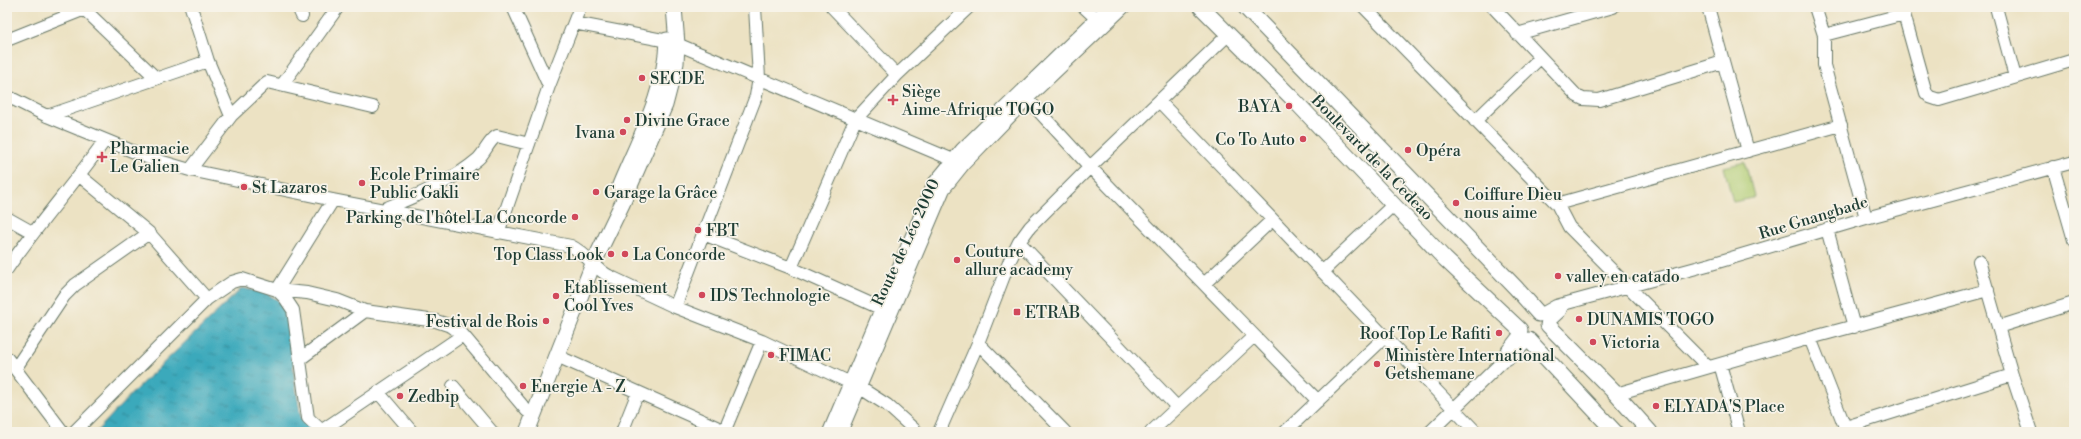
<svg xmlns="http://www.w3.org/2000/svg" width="2081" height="439" viewBox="0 0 2081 439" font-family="'Libre Bodoni',serif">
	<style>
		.green { fill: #b0cc72; stroke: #688453 }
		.water { fill: url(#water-ripples); stroke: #2d7378 }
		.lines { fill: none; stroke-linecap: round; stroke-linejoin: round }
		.minor-casing { stroke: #677766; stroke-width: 14 }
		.major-casing { stroke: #677766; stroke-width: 17 }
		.minor { stroke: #fff; stroke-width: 12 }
		.major { stroke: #fff; stroke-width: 15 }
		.poi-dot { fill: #d1495b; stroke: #f7f3e8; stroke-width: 1.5 }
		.labels { text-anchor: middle; stroke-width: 3.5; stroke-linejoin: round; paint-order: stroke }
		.poi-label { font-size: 16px; fill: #1f3d34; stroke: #f7f3e8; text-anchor: start }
		.street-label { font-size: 16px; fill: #1f3d34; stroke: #f7f3e8 }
	</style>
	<defs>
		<pattern id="water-ripples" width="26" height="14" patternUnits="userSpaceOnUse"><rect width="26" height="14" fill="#3ba9bb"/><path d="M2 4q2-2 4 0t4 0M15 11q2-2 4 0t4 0" fill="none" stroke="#318b99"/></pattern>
	</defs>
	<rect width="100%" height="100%" fill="#f7f3e8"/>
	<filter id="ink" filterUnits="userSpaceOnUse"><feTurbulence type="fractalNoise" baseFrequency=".025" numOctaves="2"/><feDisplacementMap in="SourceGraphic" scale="8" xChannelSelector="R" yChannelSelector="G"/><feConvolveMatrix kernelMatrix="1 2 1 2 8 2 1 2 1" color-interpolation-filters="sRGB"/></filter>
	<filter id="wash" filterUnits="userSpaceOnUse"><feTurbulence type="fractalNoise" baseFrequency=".012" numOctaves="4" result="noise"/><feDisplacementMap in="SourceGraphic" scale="16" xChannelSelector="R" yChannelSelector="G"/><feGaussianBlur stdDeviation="0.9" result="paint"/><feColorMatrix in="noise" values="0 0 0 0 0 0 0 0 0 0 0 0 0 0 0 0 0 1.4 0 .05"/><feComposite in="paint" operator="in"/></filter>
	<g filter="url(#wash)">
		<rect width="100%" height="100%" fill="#ece2c3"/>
		<path class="green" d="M1745,162L1754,196L1753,198L1733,202L1724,167Z"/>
		<path class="water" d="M242,288L266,293L284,304L291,322L294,376L301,418L319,432H96L134,391Z"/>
	</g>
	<g filter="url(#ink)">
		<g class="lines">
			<g class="minor-casing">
				<path id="minor" d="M191,7L208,61L231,116
					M298,7L302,16
					M513,7L549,86
					M832,7L897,75
					M1084,7L1097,19
					M1364,7L1557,204L1569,227L1708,367
					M1493,7L1577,96L1583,99L1599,100L1723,62
					M1708,7L1748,151
					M1815,7L1824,35V65L1866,218
					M1902,7L1926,93L1930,97L1939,100L2074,60
					M1996,7L2015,77
					M84,9L156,78
					M574,23L668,41
					M1517,34L1613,7
					M1824,35L1904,14
					M7,40L90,7
					M677,44L958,162
					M282,85L338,7
					M1022,93L1090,167L1318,401
					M7,96L47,116L149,158L190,170L333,200L571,246C586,253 594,268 609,276L675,307L762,341L859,387L887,405L917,432
					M1159,101L1476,432
					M47,116L208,61
					M1475,121L1540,58
					M2053,167L2074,240
					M190,170L231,116L267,82L373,107
					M80,176L149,233L207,299
					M333,200L277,290L307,293L337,300L365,311L436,321L451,326L463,335L527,411
					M1557,204L1841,125
					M382,210C415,196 450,183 478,159C485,153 489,140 497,136L529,144
					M7,218L32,232
					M1827,229L1854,327
					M498,233L549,86L580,7
					M703,234L791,268L880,308
					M1019,242L1177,407
					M1979,261L2012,375L2031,432
					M791,268L855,120L897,75L969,7
					M7,269C38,224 74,184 105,140
					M1322,272L1393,205
					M1204,284L1272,220
					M675,307L756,96L759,78L755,7
					M1540,315L1556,306L1711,264L1866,218L2074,162
					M1547,323L1560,311L1562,306
					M1998,327L2074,303
					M1810,338L1847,432
					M978,343L1065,432
					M557,356L725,431
					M7,358L63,432
					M300,359L365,311
					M1502,362L1508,350L1521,333
					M1720,364L1739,432
					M15,369L64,296L75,285L149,233
					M453,386L492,432
					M378,392L412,432
					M1616,394L1810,338L1988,290
					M1846,427L2012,375
					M321,431L463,335
					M74,432L207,299L232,282L242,279L277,290L285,298L293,310L308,418L323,432
					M622,432L638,392
					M724,432L762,341
					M829,432L934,183L962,149L1108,7
					M841,432L944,189L964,164L1027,99L1124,7
					M939,432L978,343L1010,260L1019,242L1030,227L1090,167L1229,34
					M1151,432L1254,336
					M1285,432L1384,338
					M1430,432L1502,362L1514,355L1528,340"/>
			</g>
			<g class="major-casing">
				<path id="major" d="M1201,7L1294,100L1445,259L1520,330
					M1245,7L1516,288L1539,314
					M620,185C639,139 666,91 667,40
					M1548,325L1616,394L1650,432
					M1529,340L1615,432
					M527,432L593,264L622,204L665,105L676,63L677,44L674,7"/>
			</g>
			<use href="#minor" class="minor"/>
			<use href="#major" class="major"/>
		</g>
	</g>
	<g class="poi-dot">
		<circle cx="642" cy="78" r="4"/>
		<path d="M891 94h4v4h4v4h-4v4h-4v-4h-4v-4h4z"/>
		<circle cx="1289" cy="106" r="4"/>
		<circle cx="627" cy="120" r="4"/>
		<circle cx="623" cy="132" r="4"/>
		<circle cx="1303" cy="139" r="4"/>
		<circle cx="1408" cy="150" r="4"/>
		<path d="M100 151h4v4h4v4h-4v4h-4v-4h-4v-4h4z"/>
		<circle cx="362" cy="183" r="4"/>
		<circle cx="244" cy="187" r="4"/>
		<circle cx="596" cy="192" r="4"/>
		<circle cx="1456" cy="203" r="4"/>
		<circle cx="575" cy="217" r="4"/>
		<circle cx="698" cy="230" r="4"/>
		<circle cx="611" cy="254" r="4"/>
		<circle cx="625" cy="254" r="4"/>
		<circle cx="957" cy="260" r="4"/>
		<circle cx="1558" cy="276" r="4"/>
		<circle cx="702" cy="295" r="4"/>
		<circle cx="556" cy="296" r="4"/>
		<rect x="1013" y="308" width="8" height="8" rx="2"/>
		<circle cx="1579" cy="319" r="4"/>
		<circle cx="546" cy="321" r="4"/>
		<circle cx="1499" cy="333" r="4"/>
		<circle cx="1593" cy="342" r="4"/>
		<circle cx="771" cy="355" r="4"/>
		<circle cx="1377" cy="364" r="4"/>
		<circle cx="523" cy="386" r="4"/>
		<circle cx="400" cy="396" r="4"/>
		<circle cx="1656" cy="406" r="4"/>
	</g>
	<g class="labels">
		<g class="poi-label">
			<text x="650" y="84">SECDE</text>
			<text x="902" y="97">Siège<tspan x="902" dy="18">Aime-Afrique TOGO</tspan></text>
			<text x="1281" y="112" text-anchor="end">BAYA</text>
			<text x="635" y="126">Divine Grace</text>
			<text x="615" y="138" text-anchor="end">Ivana</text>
			<text x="1295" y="145" text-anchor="end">Co To Auto</text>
			<text x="110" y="154">Pharmacie<tspan x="110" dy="18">Le Galien</tspan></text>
			<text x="1416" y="156">Opéra</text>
			<text x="370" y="180">Ecole Primaire<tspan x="370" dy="18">Public Gakli</tspan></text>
			<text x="252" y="193">St Lazaros</text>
			<text x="604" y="198">Garage la Grâce</text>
			<text x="1464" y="200">Coiffure Dieu<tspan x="1464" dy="18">nous aime</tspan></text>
			<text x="567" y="223" text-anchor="end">Parking de l'hôtel La Concorde</text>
			<text x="706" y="236">FBT</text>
			<text x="965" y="257">Couture<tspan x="965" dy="18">allure academy</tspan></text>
			<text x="603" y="260" text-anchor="end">Top Class Look</text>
			<text x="633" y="260">La Concorde</text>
			<text x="1566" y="282">valley en catado</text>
			<text x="564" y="293">Etablissement<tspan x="564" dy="18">Cool Yves</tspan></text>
			<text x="710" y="301">IDS Technologie</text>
			<text x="1025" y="318">ETRAB</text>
			<text x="1587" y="325">DUNAMIS TOGO</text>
			<text x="538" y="327" text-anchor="end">Festival de Rois</text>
			<text x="1491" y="339" text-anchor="end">Roof Top Le Rafiti</text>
			<text x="1601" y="348">Victoria</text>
			<text x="779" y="361">FIMAC</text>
			<text x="1385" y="361">Ministère International<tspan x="1385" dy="18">Getshemane</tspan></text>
			<text x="531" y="392">Energie A - Z</text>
			<text x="408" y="402">Zedbip</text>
			<text x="1664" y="412">ELYADA'S Place</text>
		</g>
		<g class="street-label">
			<text transform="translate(1373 157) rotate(46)" y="6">Boulevard de la Cedeao</text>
			<text transform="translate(1813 217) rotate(-17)" y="6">Rue Gnangbade</text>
			<text transform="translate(905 242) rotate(-65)" y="6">Route de Léo 2000</text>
		</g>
	</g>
	<rect width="2081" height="439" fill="none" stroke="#f7f3e8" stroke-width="24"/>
</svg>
